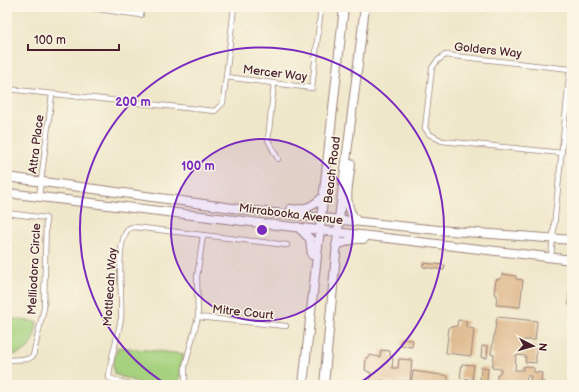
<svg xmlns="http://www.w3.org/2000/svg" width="579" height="392" viewBox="0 0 579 392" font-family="'Balsamiq Sans',sans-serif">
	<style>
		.green { fill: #a6d27f; stroke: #787855 }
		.building { fill: #dbb485 }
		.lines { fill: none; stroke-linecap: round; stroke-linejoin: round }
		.minor-casing { stroke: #9c837a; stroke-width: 6 }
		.primary-casing { stroke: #9c837a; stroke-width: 10 }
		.minor { stroke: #fff; stroke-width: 4.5 }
		.primary { stroke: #fff; stroke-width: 8 }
		.ring { fill: none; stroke: #7b2cbf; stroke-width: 2 }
		.labels { text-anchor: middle; stroke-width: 3; stroke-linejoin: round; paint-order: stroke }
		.street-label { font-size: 12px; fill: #4a1f2b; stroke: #fcf5e5 }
		.centre { fill: #7b2cbf; stroke: #fcf5e5; stroke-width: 2 }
		.ring-label { font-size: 12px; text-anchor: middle; font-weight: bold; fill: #7b2cbf; stroke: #fcf5e5; stroke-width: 3; stroke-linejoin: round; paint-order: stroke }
	</style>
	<rect width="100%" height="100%" fill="#fcf5e5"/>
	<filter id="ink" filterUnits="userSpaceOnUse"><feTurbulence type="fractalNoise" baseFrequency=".025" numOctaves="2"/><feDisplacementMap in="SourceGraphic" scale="8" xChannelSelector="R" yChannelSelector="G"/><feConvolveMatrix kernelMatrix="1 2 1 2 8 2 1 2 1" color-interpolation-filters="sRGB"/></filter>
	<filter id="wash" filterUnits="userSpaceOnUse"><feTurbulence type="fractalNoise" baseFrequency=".012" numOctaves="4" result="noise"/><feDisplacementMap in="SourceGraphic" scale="16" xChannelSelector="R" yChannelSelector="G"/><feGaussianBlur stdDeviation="0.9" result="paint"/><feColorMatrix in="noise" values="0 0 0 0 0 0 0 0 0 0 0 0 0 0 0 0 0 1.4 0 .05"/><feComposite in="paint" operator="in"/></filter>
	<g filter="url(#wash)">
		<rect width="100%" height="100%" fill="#efe7c9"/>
		<path class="green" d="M7,318L37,322C35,342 29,355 7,355Z
			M118,347L184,354L179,381L176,385L142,384L114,374L113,361Z"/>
		<g id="blocks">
			<path class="building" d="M423,263L445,265L444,270L423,267Z
				M502,274L516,276V279L523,280L520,307L496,305L497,294H494L496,280L502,278Z
				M570,288L572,289V305H569Z
				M497,317L537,321L535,340H524L523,345L536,346V363L525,362L526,356L516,355L515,370H523V367L527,366L534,368V372L542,373L541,382H545V385H529L531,376H527L526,384L497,380V375L500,373L501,369L492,368L494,355L491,354Z
				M458,320L467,321L466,327L474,329L471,356L446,353L449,327L457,326Z
				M402,339L413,340L412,347L401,346Z
				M482,346H488L487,358L481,357Z
				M381,350L390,351V356L393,358L392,368H398L399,359L412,360L410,381H401L400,385H388L389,383H396L382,380V385H362L363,381L370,382L371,373L365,370L366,358L369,357V355L380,357Z
				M462,364L474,365L472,380L480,381L481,367L488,368L487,382L499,383V385H472V383H469V379L460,378Z
				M413,371L448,376V382L457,383V385H411Z"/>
		</g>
	</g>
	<g filter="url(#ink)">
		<use href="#blocks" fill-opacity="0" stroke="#9c837a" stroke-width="1"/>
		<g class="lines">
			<g class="minor-casing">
				<path id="minor" d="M83,7L141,15L142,7
					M226,77L312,88L321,7
					M274,83L268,140L278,159
					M7,89L215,111L223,103L234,7
					M39,197L52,94
					M7,213L46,218L44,308L33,356L28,359L7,360
					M203,235L287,245
					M551,257L570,69L445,55L437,61L432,68L425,128L429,134L442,141L562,153
					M198,317L286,326
					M130,385L109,378C110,357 118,338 121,318C123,295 114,244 129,228L134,227L203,235L197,277L198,317L185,366V385"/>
			</g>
			<g class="primary-casing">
				<path id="primary" d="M351,164C349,183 341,206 357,221
					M7,177L247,210L438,230L572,240
					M7,193L572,260
					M291,209C304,211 314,206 323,197
					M298,227L310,239L312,255
					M336,245L355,239H364
					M303,385L344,7
					M324,385L340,210L365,7"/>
			</g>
			<use href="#minor" class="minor"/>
			<use href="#primary" class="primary"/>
		</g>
	</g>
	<circle cx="262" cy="230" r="91" fill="#7b2cbf" fill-opacity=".12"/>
	<g class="ring">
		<circle cx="262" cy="230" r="91"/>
		<path d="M166 384A182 182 0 1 1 358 384"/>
	</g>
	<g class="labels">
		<g class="street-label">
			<text transform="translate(488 50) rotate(6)" y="4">Golders Way</text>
			<text transform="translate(275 73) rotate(7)" y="4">Mercer Way</text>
			<text transform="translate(36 144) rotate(-83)" y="4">Attra Place</text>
			<text transform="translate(332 170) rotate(-83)" y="4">Beach Road</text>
			<text transform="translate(291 214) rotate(7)" y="4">Mirrabooka Avenue</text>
			<text transform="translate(34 269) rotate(-87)" y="4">Melliodora Circle</text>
			<text transform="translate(110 287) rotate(-86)" y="4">Mottlecah Way</text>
			<text transform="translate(243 312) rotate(6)" y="4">Mitre Court</text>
		</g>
	</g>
	<circle cx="262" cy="230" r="6" class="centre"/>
	<g class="ring-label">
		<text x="133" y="106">200 m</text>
		<text x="198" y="170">100 m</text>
	</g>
	<rect width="579" height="392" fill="none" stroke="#fcf5e5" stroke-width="24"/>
	<g transform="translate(533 346) rotate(96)" stroke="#fcf5e5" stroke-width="3" paint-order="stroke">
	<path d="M0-3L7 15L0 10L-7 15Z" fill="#4a1f2b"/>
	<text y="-6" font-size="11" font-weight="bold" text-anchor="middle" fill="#4a1f2b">N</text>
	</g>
	<path d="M28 44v6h91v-6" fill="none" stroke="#4a1f2b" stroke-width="2"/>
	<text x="34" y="44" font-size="12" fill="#4a1f2b" stroke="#fcf5e5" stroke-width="3" paint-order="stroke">100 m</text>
</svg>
